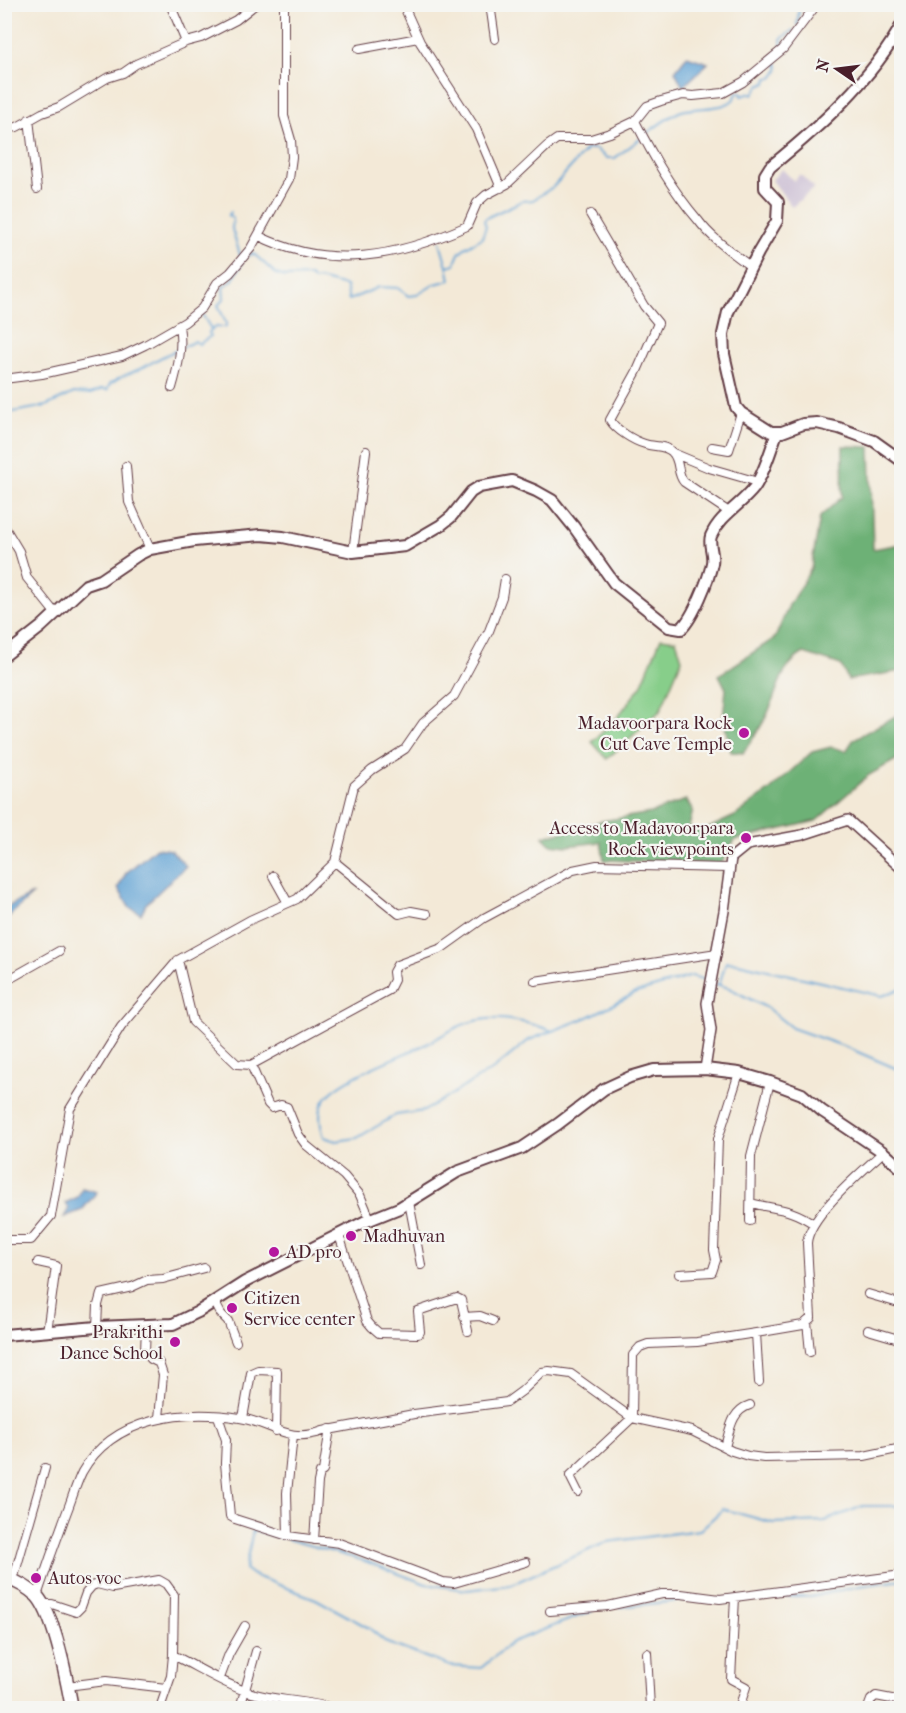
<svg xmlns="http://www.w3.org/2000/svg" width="906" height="1713" viewBox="0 0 906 1713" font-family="'IM FELL French Canon',serif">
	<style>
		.industrial { fill: #ccbfd4 }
		.green { fill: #87ce8a; stroke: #68765a; stroke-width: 1.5 }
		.forest { fill: #6db176; stroke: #5c6850; stroke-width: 1.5 }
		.water { fill: #61a2d4; stroke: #566080; stroke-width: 1.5 }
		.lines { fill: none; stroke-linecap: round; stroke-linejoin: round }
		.stream { stroke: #61a2d4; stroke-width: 2 }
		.minor-casing { stroke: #633d45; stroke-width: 10 }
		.tertiary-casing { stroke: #633d45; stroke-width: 12 }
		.secondary-casing { stroke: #633d45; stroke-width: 14 }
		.primary-casing { stroke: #633d45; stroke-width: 15 }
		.minor { stroke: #fff; stroke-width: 8 }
		.tertiary { stroke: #fff; stroke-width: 9 }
		.secondary { stroke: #fff; stroke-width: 10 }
		.primary { stroke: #fff; stroke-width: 12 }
		.poi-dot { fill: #b5179e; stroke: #f6f6f2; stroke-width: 2 }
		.labels { text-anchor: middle; stroke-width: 4.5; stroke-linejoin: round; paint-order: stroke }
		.poi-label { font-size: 18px; fill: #4a1f2b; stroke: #f6f6f2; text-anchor: start }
	</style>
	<rect width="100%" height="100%" fill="#f6f6f2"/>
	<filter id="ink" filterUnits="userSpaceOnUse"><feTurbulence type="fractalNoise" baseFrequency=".0167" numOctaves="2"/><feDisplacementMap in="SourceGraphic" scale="12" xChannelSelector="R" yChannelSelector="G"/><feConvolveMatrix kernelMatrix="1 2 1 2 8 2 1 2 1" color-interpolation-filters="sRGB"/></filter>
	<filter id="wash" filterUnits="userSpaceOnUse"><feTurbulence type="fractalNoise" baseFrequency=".008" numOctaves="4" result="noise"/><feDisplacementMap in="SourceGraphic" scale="24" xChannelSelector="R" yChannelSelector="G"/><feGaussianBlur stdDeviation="1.35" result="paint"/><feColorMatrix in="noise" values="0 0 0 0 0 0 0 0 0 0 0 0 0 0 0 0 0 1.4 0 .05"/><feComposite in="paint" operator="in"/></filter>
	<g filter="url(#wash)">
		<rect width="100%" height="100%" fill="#f3e9d7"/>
		<path class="industrial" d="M782,169L794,181L800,174L814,188L792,207L772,180Z"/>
		<path class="green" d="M661,638L676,640L682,659L660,711L607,759L592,742L616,719L641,686Z"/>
		<path class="forest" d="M843,446L870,447L873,549L901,544V671L848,680L841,665L804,653C779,666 777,695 766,717C760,730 750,742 743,753L731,752L723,718L726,689L719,675L775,638L789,605L811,569L820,517L842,497Z
			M901,713V757L869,775L816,821L735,840L721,864L604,860L601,842L567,846L550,844L543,837L602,821L651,813L686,800L693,810L689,827L700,832L735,816L770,790L812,752L831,747L846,751L854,739Z"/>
		<path class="water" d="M687,56L708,63L683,87L675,71Z
			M156,848L171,850L186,866L146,904L141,914L129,907L118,888L126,873Z
			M33,894L5,920V908Z
			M82,1188L97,1192L82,1210L64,1217L69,1208L65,1203L78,1197Z"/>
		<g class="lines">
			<path class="stream" d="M797,25L800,4
				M782,47L781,39L793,30
				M647,133C657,126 668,117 679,112C695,105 732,113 737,93L741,92L742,96L751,93L753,95L759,86L766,83L767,78H773C778,71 780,71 777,63H772
				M231,212L228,216L233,218L232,229L241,258
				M440,242L447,266
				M475,242L482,238L486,226L484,221L486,218L522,201L533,200L553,187L587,149H596L606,158H615L640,139
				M248,257L251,253L255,255L276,274L286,277L310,276L313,280L318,279L346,286L349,300L379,287L399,288L408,296L417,295L435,284L450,280L447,266L455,264C460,248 461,251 473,243
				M202,314L211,329
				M209,332L216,327H226V323L218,305L224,299L223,287L232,281L242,263
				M183,347L195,341L199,344L211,336L209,333
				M114,382C121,376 127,375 135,371C150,365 162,355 178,350
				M4,405L7,404L8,413L46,406L74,393L91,394L102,389L107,390L111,382L112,383
				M716,984L729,988L767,1008L792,1028L846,1047L902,1071
				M719,985L726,962L738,963L882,996L902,988
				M552,1031C532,1023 501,1016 480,1020C459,1023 441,1037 422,1046C398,1057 341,1078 326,1098C317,1109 320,1125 324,1137L336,1141L357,1138L396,1115L424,1111L495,1068L529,1040L588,1017L636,993L692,976L705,980
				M282,1538L253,1530L245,1569L253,1575L316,1599L369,1628L387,1643L450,1666L481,1668L512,1642L592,1611
				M287,1539L365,1561L426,1584L467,1590L510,1585L607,1542L700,1530L723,1509L773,1523L825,1521L863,1506H902
				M759,1597H811L859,1586L902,1580
				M619,1607L696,1599"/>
		</g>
	</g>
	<g filter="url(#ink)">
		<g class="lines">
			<g class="minor-casing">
				<path id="minor" d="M170,4L186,42
					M405,4L406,11L420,42L476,129L501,188
					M490,4L495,39
					M359,49L418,38
					M29,119L37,189
					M635,121C653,156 672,190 698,220C712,239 732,252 751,267
					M4,129L17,127L42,113L59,107L107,78L123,73L136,64L186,42L201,38L236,20L256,4
					M590,214L644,306L658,323L637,371L610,420C616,430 634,441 645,444C654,447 666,445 672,452C681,461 676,473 684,482L729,512
					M259,236C329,271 398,257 467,226L477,203L486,195L507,184L547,146L557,139H591L610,133L635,121L647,106L661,101L683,95L693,96L723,93L743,82L783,49L817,4
					M4,379L42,374L104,360L122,356L145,345L185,322L202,308L217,283L230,273L251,248L289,179L292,157L291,140L284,116V4
					M172,388C178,367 183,348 179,326
					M712,447L729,450L741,413
					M673,453L709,468L758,482
					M126,466L129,502L150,549
					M4,526L19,551L27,578L55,613
					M353,552L366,451
					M335,862L399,914L411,911L427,914
					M273,876L288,903
					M178,960L193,1022L237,1064L251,1065L268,1104L272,1108L281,1105L287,1107L298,1134L306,1145L344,1176L360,1195L370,1219
					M535,981L717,953
					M4,982L59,951
					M251,1065L389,990L394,980L393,972L397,965L442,948L484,918L573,870L597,865L728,868
					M409,1202L421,1265
					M751,1203C777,1210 789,1207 814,1224
					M750,1221L751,1156L770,1082
					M339,1235L367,1321L372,1327L379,1333L418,1334L420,1332L418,1311L457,1298L461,1300L468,1331
					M4,1240H31L51,1216L70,1109L121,1027L178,960L250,920L297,899L335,862L354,786L372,770L405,749L423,723L454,696L489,631L502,597L505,579
					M38,1262L56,1266L47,1332
					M679,1274L712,1272L716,1260L714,1250L718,1139L739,1073
					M868,1294L902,1304
					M214,1301L221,1314L228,1321L236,1342
					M464,1317L480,1316L493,1321
					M807,1322L810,1352
					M146,1325L145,1352L151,1359L159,1363L163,1375L159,1418
					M97,1327L98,1305L101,1294L132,1287L147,1280L163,1279L204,1268
					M868,1330L902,1340
					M756,1333L759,1382
					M218,1416L226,1440L225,1463L230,1516L235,1519L288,1536L339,1543L443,1582L454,1583L526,1562
					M243,1418L251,1373L258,1370L277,1371L276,1431
					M725,1447C730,1430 731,1411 750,1405
					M578,1492L570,1476L632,1418L633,1355L640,1347L648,1344L697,1342L756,1333L803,1325L811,1318L807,1243C809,1215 863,1171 883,1152
					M288,1536L287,1493L293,1435
					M314,1540L318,1482L320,1473L323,1471L330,1429
					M13,1580L45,1468
					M37,1596C47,1566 58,1535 69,1506C73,1495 77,1482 82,1472C113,1417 184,1409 240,1418C273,1423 287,1444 323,1431L414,1414L507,1402L522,1391L542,1372L549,1371L571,1374L632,1418L692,1431L732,1451L748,1456L764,1458L864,1456L902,1448
					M735,1597L731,1679L746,1687L739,1708
					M42,1604H52L76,1612L81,1607L86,1593L92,1586L97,1584L113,1588L159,1580L166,1584L174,1595L173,1655L171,1676L160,1708
					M550,1611L608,1606L662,1594H681L720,1599L902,1575
					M647,1653L650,1708
					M173,1655C197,1667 221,1682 245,1691C274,1701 304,1700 333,1708
					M220,1678L229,1654L245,1626
					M67,1686L106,1681L166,1688
					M240,1708L256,1651
					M868,1708L871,1700L876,1696L902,1701"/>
			</g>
			<g class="tertiary-casing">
				<path id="tertiary" d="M705,1069L711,1030L707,1003L724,911L731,858L747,845L802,835L848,820L902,869"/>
			</g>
			<g class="secondary-casing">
				<path id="secondary" d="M902,24C873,79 818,128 770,167L765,175V188L778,202L777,221L758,253L728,312L723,334L724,354L736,407L741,413L771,432H782L803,424L817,423L839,428L874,441L902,461
					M4,656L41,627L86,585L101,580L138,555L150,549L194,541L261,535L283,537L353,552L405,546L441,525L451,517L471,492L479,487L512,481L536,491L552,500L574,527L614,583L669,627L681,629C693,618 709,579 712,563C714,553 708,545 711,536C720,515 741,505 754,488C765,472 770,451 777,433
					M4,1335L97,1327L173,1324L198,1312L245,1282L364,1222L399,1208L457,1172L522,1148L558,1124L604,1089L630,1077L654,1070L705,1069L739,1073L770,1082L802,1094L822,1111L883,1152L902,1169"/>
			</g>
			<g class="primary-casing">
				<path id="primary" d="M4,1577C15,1581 29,1588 37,1596C55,1616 67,1681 72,1708"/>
			</g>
			<use href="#minor" class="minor"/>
			<use href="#tertiary" class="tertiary"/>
			<use href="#secondary" class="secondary"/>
			<use href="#primary" class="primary"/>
		</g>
	</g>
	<g class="poi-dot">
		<circle cx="744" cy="733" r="6"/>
		<circle cx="746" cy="838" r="6"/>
		<circle cx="351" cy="1236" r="6"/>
		<circle cx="274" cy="1252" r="6"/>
		<circle cx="232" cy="1308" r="6"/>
		<circle cx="175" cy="1342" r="6"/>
		<circle cx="36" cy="1578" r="6"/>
	</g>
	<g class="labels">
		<g class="poi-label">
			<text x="732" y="729" text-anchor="end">Madavoorpara Rock<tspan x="732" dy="21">Cut Cave Temple</tspan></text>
			<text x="734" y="834" text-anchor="end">Access to Madavoorpara<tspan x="734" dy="21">Rock viewpoints</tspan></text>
			<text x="363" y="1242">Madhuvan</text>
			<text x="286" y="1258">AD pro</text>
			<text x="244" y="1304">Citizen<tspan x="244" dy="21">Service center</tspan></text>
			<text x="163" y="1338" text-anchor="end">Prakrithi<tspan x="163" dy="21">Dance School</tspan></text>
			<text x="48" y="1584">Autos voc</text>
		</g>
	</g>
	<rect width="906" height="1713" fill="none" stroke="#f6f6f2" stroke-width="24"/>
	<g transform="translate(837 69) rotate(284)" stroke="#f6f6f2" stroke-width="4.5" paint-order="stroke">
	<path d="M0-4.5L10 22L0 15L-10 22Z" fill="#4a1f2b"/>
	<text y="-9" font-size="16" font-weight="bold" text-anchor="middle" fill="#4a1f2b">N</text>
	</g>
</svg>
